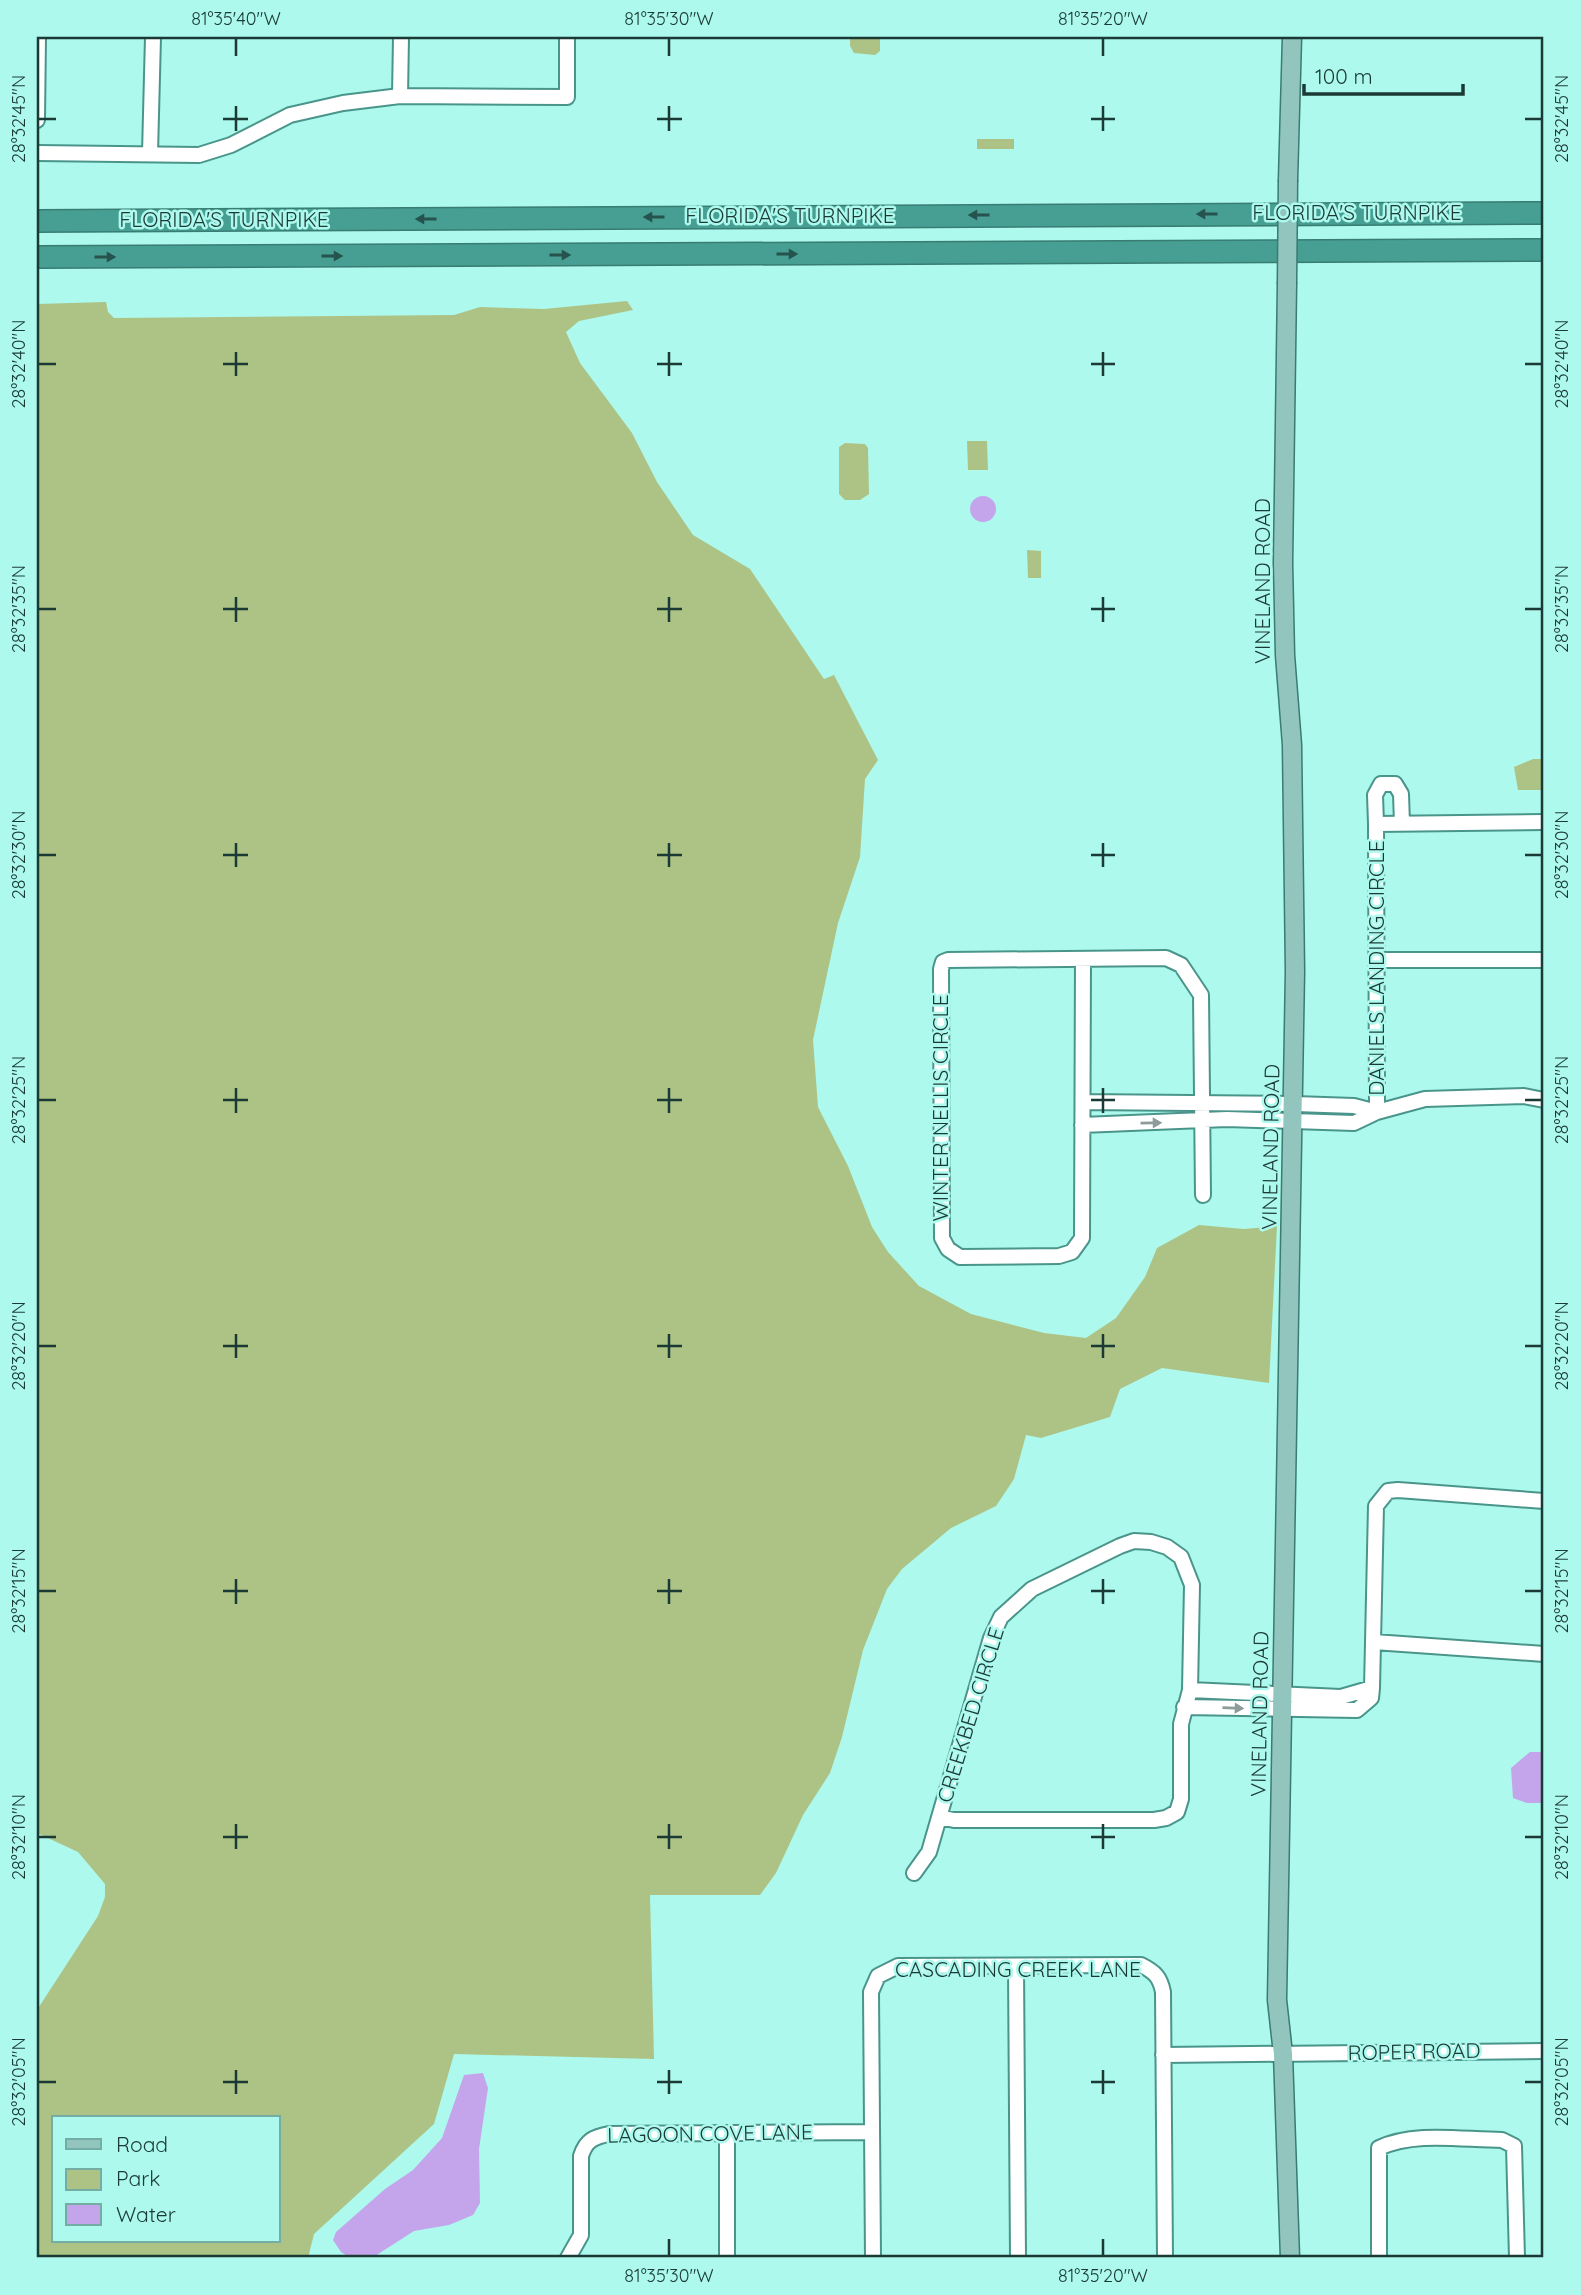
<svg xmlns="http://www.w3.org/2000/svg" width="1581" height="2295" viewBox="0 0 1581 2295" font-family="Quicksand,sans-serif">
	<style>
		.green { fill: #adc385; fill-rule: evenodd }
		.water { fill: #c4a5ec }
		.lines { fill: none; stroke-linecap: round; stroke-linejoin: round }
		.minor-casing { stroke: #4a958b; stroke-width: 18 }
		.major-casing { stroke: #387c72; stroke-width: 21 }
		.highway-casing { stroke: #387c72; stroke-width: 24 }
		.minor { stroke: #fff; stroke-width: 14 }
		.major { stroke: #91c5be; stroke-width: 18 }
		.highway { stroke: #479f93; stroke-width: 21 }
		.major-bridge-casing { stroke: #387c72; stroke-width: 21; stroke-linecap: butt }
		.major-bridge { stroke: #91c5be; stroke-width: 18 }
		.oneway { fill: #26534d }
		.oneway2 { fill: #8d9c9a }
		.ticks { fill: none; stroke: #1b3a36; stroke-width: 2.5 }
		.labels { text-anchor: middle; stroke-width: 5; stroke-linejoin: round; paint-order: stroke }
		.street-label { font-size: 21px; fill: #1b3a36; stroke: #adf9ed }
		.neatline { fill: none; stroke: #1b3a36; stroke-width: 2.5 }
		.ticks-label { font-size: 18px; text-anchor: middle; fill: #1b3a36 }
	</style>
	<rect width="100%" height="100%" fill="#adf9ed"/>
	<path class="green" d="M850,37H880V51L875,55L854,53L850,46Z
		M977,139H1014V149H977Z
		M627,301L633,310L579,321L566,332L580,363L632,433L657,482L693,535L750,569L824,679L834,675L878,760L865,779L860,857L838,923L813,1040L818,1107L848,1166L872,1227L888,1252L919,1286L971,1314L1044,1333L1086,1338L1116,1318L1145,1277L1157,1248L1199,1225L1244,1229L1277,1226L1269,1383L1162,1368L1120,1389L1110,1417L1041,1438L1026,1435L1014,1479L996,1506L951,1528L902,1569L887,1589L863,1650L842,1737L830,1773L803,1815L776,1873L760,1895H650L654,2059L454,2054L434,2124L314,2234L308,2258H37V2010L98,1916L105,1897V1884L78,1852L37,1833V304L106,302L108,312L114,318L454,315L480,307L544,309ZM54,2118H278V2241H54Z
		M967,441H987L988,470H968Z
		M845,443L865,444L868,448L869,494L860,500H845L839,494V447Z
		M1027,550L1041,551V578H1028Z
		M1533,759H1544V790H1518L1514,767Z"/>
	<path class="water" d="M970 509a13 13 0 1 1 26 0a13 13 0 1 1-26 0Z
		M1530,1752H1544V1803H1527L1513,1798L1511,1768Z
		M483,2073L488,2088L479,2149L480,2203L473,2215L449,2225L414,2231L372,2258H351L341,2252L333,2240L336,2232L385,2189L413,2170L442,2138L464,2075Z"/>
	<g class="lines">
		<g class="minor-casing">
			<path id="minor" d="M400,96L401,37
				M37,120L38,37
				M37,153L199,155L231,145L290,115L343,103L400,96L567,97V37
				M150,153L153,37
				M1376,824L1375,795L1381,784H1395L1401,794L1402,824
				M1083,959L1082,1238L1072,1252L1059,1256L960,1257L948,1249L942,1238L941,969L943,962L948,960L1166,958L1181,965L1201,995L1203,1195
				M1378,960H1544
				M1083,1102L1295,1104L1354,1106L1377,1112
				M1377,1112L1376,824L1544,822
				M1082,1125L1227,1119L1354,1123L1377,1112L1425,1099L1524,1096L1544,1100
				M1374,1642L1544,1654
				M1190,1690L1341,1697L1372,1688
				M1184,1707L1357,1710L1371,1698L1372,1688L1376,1506L1388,1491L1398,1490L1544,1501
				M914,1873L929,1852L991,1638L1001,1617L1032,1589L1120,1546L1134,1541L1151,1542L1167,1547L1181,1557L1192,1585L1190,1690L1181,1724V1799L1177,1812L1166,1818L1154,1820H954L939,1817
				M1016,1966L1018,2258
				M1163,2055L1544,2051
				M727,2133V2258
				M568,2258L581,2235V2156C586,2140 594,2137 609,2134L872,2132
				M873,2258L871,1992L878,1976L898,1966L1141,1965C1155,1972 1160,1977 1163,1992L1165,2258
				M1379,2258V2148C1415,2131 1463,2140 1502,2140L1514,2146L1517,2258"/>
		</g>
		<g class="major-casing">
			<path id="major" d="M1288,180L1292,37
				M1287,284L1283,563L1285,655L1292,745L1295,971L1277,2000L1283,2054L1290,2258"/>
		</g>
		<g class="highway-casing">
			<path id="highway" d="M37,221L1544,213
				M37,257L1544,250"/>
		</g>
		<use href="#minor" class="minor"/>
		<use href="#major" class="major"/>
		<use href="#highway" class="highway"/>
		<g class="major-bridge-casing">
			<path id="major-bridge" d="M1287,284L1288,180"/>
		</g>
		<use href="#major-bridge" class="major-bridge"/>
	</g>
	<defs><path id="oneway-solid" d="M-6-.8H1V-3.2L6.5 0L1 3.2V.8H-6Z" transform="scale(1.75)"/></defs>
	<g class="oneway">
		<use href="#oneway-solid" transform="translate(1207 214) rotate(180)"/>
		<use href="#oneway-solid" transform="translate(979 215) rotate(180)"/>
		<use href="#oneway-solid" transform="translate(654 217) rotate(180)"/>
		<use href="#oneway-solid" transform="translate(426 219) rotate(180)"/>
		<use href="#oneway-solid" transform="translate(787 254)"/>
		<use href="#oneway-solid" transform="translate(560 255)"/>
		<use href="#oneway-solid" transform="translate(332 256)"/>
		<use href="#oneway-solid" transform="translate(105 257)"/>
	</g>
	<g class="oneway2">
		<use href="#oneway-solid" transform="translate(1151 1123) rotate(-1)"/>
		<use href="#oneway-solid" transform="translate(1233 1708) rotate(2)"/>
	</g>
	<path class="ticks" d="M236,38V56M669,38V56M1103,38V56M236,106V131M669,106V131M1103,106V131M38,119H56M223,119H248M657,119H682M1091,119H1115M1525,119H1542M236,352V376M669,352V376M1103,352V376M38,364H56M223,364H248M657,364H682M1091,364H1115M1525,364H1542M236,597V622M669,597V622M1103,597V622M38,609H56M223,609H248M657,609H682M1091,609H1115M1525,609H1542M236,843V867M669,843V867M1103,843V867M38,855H56M223,855H248M657,855H682M1091,855H1115M1525,855H1542M236,1088V1113M669,1088V1113M1103,1088V1113M38,1100H56M223,1100H248M657,1100H682M1091,1100H1115M1525,1100H1542M236,1334V1358M669,1334V1358M1103,1334V1358M38,1346H56M223,1346H248M657,1346H682M1091,1346H1115M1525,1346H1542M236,1579V1604M669,1579V1604M1103,1579V1604M38,1591H56M223,1591H248M657,1591H682M1091,1591H1115M1525,1591H1542M236,1824V1849M669,1824V1849M1103,1824V1849M38,1837H56M223,1837H248M657,1837H682M1091,1837H1115M1525,1837H1542M236,2070V2094M669,2070V2094M1103,2070V2094M38,2082H56M223,2082H248M657,2082H682M1091,2082H1115M1525,2082H1542M669,2239V2256M1103,2239V2256"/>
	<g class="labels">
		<g class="street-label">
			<text x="1357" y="220">FLORIDA'S TURNPIKE</text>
			<text x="790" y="223">FLORIDA'S TURNPIKE</text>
			<text x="224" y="227">FLORIDA'S TURNPIKE</text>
			<text transform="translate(1263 581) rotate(-90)" y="7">VINELAND ROAD</text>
			<text transform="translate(1377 968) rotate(-90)" y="7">DANIELS LANDING CIRCLE</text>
			<text transform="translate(941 1108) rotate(-90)" y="7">WINTER NELLIS CIRCLE</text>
			<text transform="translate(1271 1147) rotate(-89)" y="7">VINELAND ROAD</text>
			<text transform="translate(1260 1714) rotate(-89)" y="7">VINELAND ROAD</text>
			<text transform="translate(971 1715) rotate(-73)" y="7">CREEKBED CIRCLE</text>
			<text x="1018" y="1977">CASCADING CREEK LANE</text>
			<text transform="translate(1414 2052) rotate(-1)" y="7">ROPER ROAD</text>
			<text transform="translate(710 2134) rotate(-1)" y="7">LAGOON COVE LANE</text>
		</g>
	</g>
	<rect width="1581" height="2295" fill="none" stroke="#adf9ed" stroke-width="77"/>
	<rect x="52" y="2116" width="228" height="126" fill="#adf9ed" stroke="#73ada4" stroke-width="2"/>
	<rect x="66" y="2139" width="35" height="10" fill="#91c5be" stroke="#73ada4" stroke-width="2"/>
	<text x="116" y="2152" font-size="21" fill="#1b3a36">Road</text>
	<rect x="66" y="2169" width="35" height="21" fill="#adc385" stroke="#73ada4" stroke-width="2"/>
	<text x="116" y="2186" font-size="21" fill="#1b3a36">Park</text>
	<rect x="66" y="2204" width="35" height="21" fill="#c4a5ec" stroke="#73ada4" stroke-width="2"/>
	<text x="116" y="2222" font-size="21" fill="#1b3a36">Water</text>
	<path d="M1304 84v10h159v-10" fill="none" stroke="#1b3a36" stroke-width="3.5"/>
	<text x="1315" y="84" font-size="21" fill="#1b3a36" stroke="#adf9ed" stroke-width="5" paint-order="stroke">100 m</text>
	<rect x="38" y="38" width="1504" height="2218" class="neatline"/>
	<g class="ticks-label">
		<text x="236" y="25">81°35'40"W</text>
		<text x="669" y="25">81°35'30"W</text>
		<text x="1103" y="25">81°35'20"W</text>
		<text transform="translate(19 119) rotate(-90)" y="6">28°32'45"N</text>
		<text transform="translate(1562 119) rotate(-90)" y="6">28°32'45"N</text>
		<text transform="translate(19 364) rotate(-90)" y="6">28°32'40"N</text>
		<text transform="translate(1562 364) rotate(-90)" y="6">28°32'40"N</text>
		<text transform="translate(19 609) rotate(-90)" y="6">28°32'35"N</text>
		<text transform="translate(1562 609) rotate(-90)" y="6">28°32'35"N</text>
		<text transform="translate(19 855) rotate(-90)" y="6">28°32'30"N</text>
		<text transform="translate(1562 855) rotate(-90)" y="6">28°32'30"N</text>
		<text transform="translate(19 1100) rotate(-90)" y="6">28°32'25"N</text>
		<text transform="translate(1562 1100) rotate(-90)" y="6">28°32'25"N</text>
		<text transform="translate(19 1346) rotate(-90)" y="6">28°32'20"N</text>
		<text transform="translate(1562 1346) rotate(-90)" y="6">28°32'20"N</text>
		<text transform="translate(19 1591) rotate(-90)" y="6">28°32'15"N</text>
		<text transform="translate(1562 1591) rotate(-90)" y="6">28°32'15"N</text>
		<text transform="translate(19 1837) rotate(-90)" y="6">28°32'10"N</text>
		<text transform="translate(1562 1837) rotate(-90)" y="6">28°32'10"N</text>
		<text transform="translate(19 2082) rotate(-90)" y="6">28°32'05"N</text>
		<text transform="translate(1562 2082) rotate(-90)" y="6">28°32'05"N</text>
		<text x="669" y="2282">81°35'30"W</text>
		<text x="1103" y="2282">81°35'20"W</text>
	</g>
</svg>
